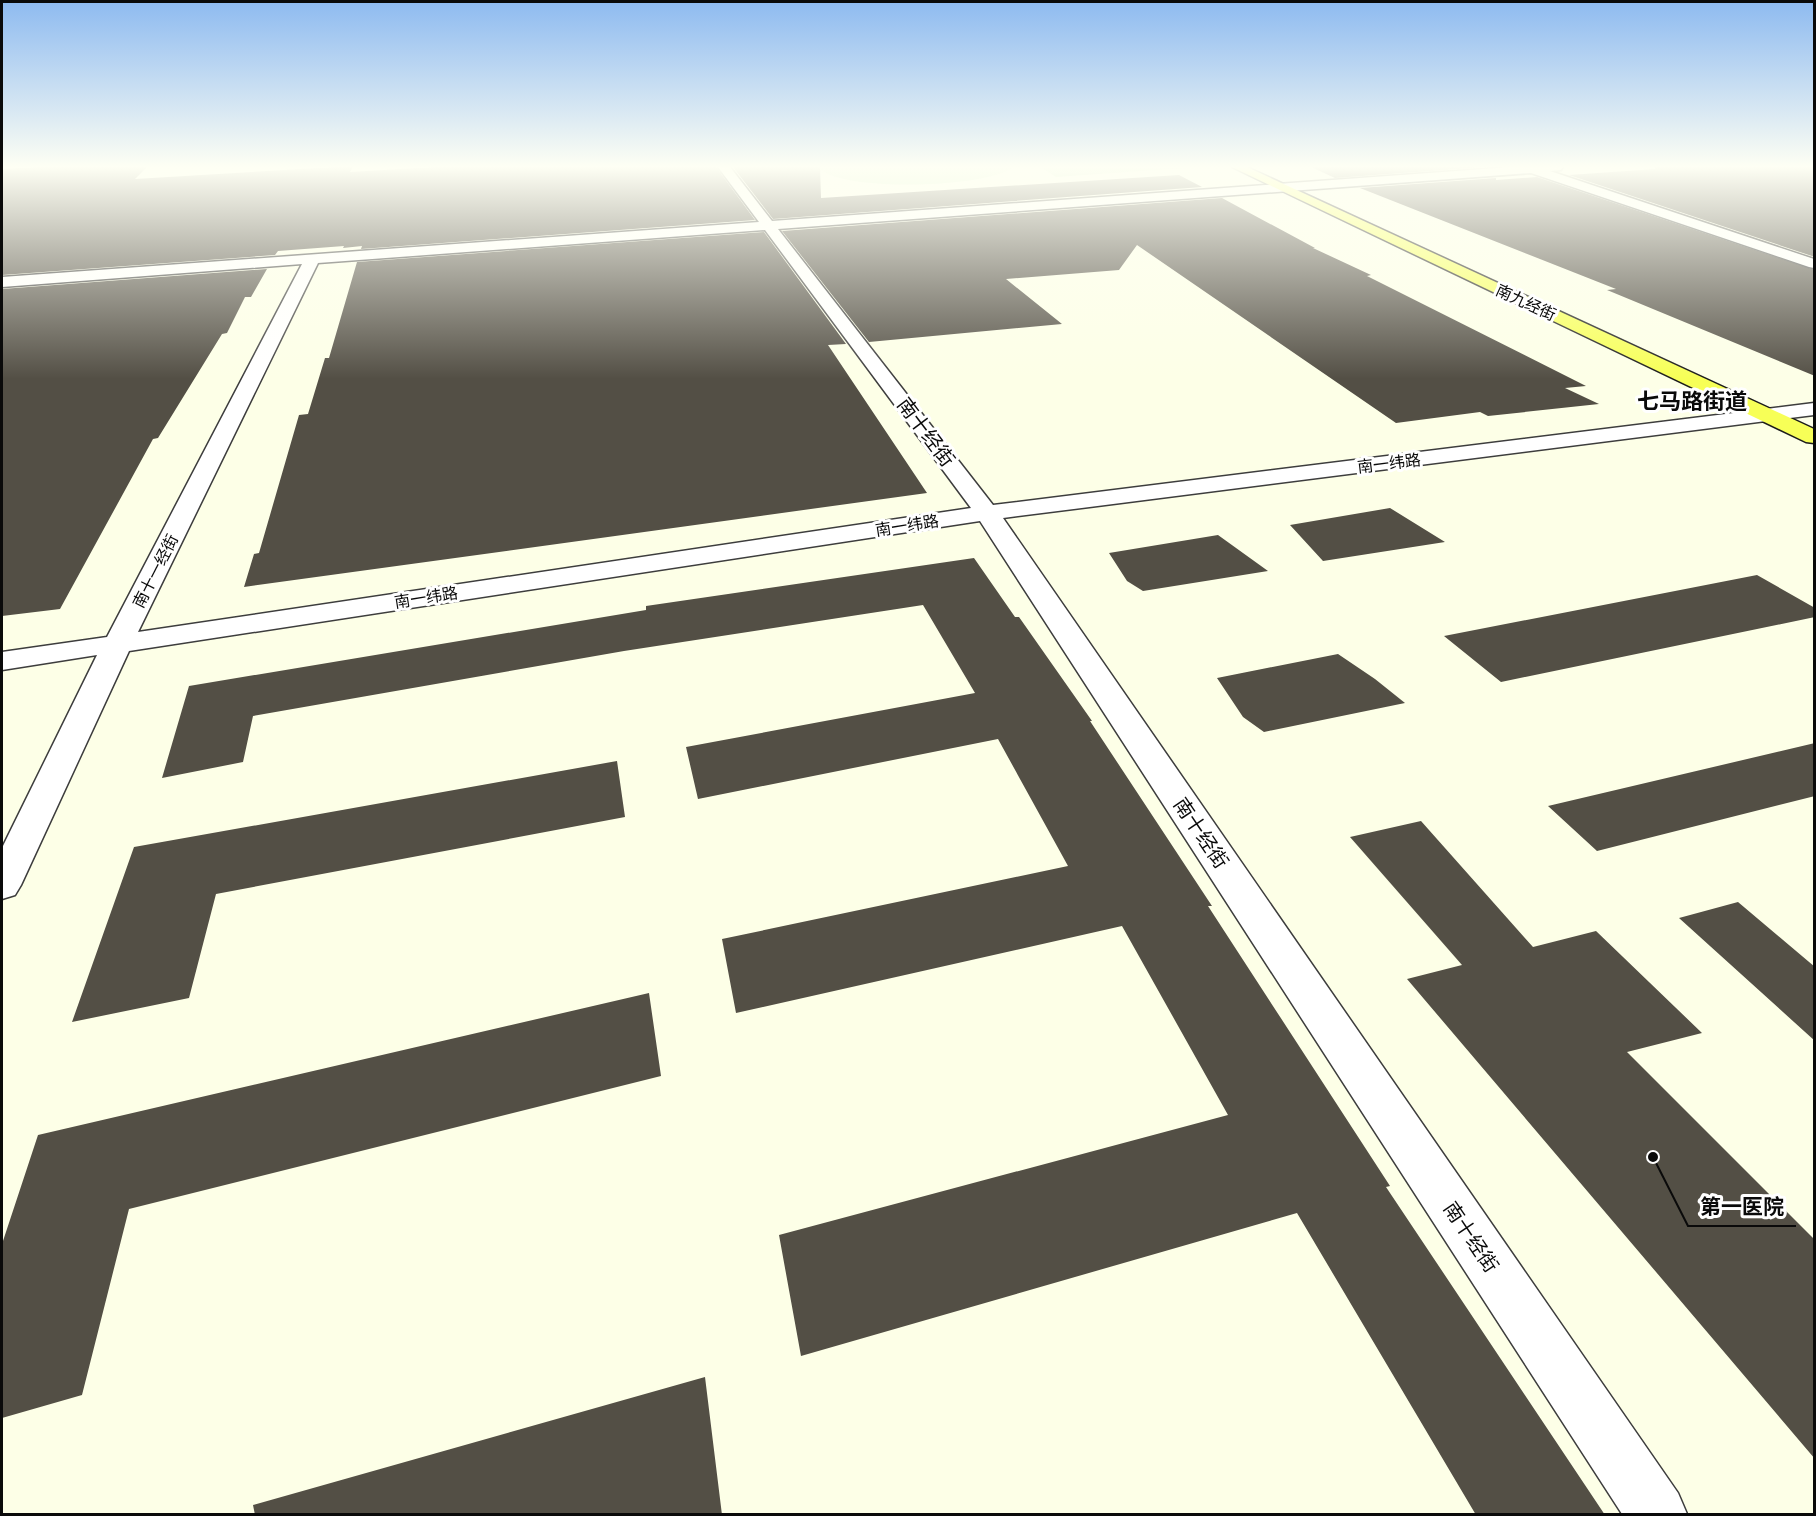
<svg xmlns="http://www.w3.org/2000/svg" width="1816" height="1516" viewBox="0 0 1816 1516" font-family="Bitter,'Noto Sans SC',serif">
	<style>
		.green { fill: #bcedad }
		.pitch { fill: #d2f3c0 }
		.building { fill: #534f45 }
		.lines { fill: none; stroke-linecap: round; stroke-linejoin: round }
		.minor-casing { stroke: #3d3d3d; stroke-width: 3 }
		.major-casing { stroke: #1b1b1b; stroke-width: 3 }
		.minor { fill: #fff; fill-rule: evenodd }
		.major { fill: #f7ff57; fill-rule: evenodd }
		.labels { text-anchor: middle; stroke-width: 6; stroke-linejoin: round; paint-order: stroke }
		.far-street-label { font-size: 16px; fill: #0a0a0a; stroke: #fff }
		.street-label { font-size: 20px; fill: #0a0a0a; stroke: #fff }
		.far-district-label { font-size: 22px; font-weight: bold; fill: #0a0a0a; stroke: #fff }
		.leader { fill: none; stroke: #0a0a0a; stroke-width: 2 }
		.callout-dot { fill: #0a0a0a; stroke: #fff; stroke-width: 2 }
		.callout-label { font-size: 21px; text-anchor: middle; font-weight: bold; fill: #0a0a0a; stroke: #fff; stroke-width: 6; stroke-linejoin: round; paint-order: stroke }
	</style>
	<rect width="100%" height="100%" fill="#fdffe7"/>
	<path class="green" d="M1040,167H1198L1056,177Z"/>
	<path class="pitch" d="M816,167H1014C984,188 862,190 828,174C824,172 820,169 816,167Z"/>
	<path class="building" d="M37,167H147L135,179L335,167H353L350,172L434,167H716L755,220L361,249L362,246L343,248L344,246L278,251L275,255L2,275V169Z
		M733,167H820L821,198L1179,175L1202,187L773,219Z
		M1311,167H1483L1335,178Z
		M1655,167H1815V257L1569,175L1655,169Z
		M1537,177L1815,270V376L1607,290L1616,289L1360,188L1496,178V180Z
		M1222,198L1315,248H1313L1371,275L1367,276L1586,386L1565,388L1599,404L1488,416L1480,412L1396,423L1137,245L1119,270L1006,279L1062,324L869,342L782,231Z
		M764,232L846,344L828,345L927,493L244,587L254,554L259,553L299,415L308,414L325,358H329L357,262Z
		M267,269L251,297H245L227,333L222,334L158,438L153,439L60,609L2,616V289Z
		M1390,508L1445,542L1323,561L1290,525Z
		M1218,535L1268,571L1143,591L1127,581L1109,553Z
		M974,558L1015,617H1019L1092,721H1090L1212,906H1208L1390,1186L1386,1187L1605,1515H1476L1297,1213L801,1356L779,1235L1228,1115L1122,926L736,1013L722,939L1068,866L998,739L698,799L686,747L975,693L923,605L624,651L253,716L243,762L162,778L189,686L646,610V606Z
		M1757,575L1815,608V617L1501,682L1444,636Z
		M1338,654L1375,679L1405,703L1264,732L1243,717L1217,678Z
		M1815,743V796L1597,851L1548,806Z
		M617,761L625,817L216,894L189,998L72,1022L134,847Z
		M1421,821L1533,947L1596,931L1702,1033L1627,1052L1815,1240V1459L1407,979L1462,965L1350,837Z
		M1738,902L1815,967V1041L1679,918Z
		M649,993L661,1076L129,1209L82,1395L2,1418V1244L38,1135Z
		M705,1377L722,1515H255L253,1505Z"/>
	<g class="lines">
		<g class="minor-casing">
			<path id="minor" d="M718,167H730L772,221L1511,167H1563L1561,170L1550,171L1814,259V268L1809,267L1531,173L778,229L993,505L1814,403V415L1003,518L1678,1493L1687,1514H1622L980,521L129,651L21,885L15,895L2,899V848L97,655L2,670V652L107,637L302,264L2,287V277L759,222ZM765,230L971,508L138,632L318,263Z"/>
		</g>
		<g class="major-casing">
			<path id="major" d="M1232,167H1247L1814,429V443L1806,442Z"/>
		</g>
		<use href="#minor" class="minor"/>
		<use href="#major" class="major"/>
	</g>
	<linearGradient id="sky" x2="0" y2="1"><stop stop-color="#8dbaf0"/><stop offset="0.44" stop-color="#fefff4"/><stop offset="1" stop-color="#fefff4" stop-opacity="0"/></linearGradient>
	<rect width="1816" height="379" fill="url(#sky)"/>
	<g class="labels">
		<g class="far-street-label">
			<text transform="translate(1526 302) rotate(25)" y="6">南九经街</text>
			<text transform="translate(1389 463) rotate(-7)" y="6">南一纬路</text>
			<text transform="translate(907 525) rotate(-9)" y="6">南一纬路</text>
			<text transform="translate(155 571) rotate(-63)" y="6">南十一经街</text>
			<text transform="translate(426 597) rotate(-9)" y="6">南一纬路</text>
		</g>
		<g class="street-label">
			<text transform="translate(926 432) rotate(53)" y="7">南十经街</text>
			<text transform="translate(1201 833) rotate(56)" y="7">南十经街</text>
			<text transform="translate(1471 1237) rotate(56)" y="7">南十经街</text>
		</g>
		<g class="far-district-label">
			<text x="1692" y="409">七马路街道</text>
		</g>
	</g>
	<path class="leader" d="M1653 1157L1688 1226H1796"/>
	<circle class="callout-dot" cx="1653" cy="1157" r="6"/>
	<g class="callout-label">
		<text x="1742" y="1214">第一医院</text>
	</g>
	<rect width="1816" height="1516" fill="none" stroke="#0a0a0a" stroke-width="6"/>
</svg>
